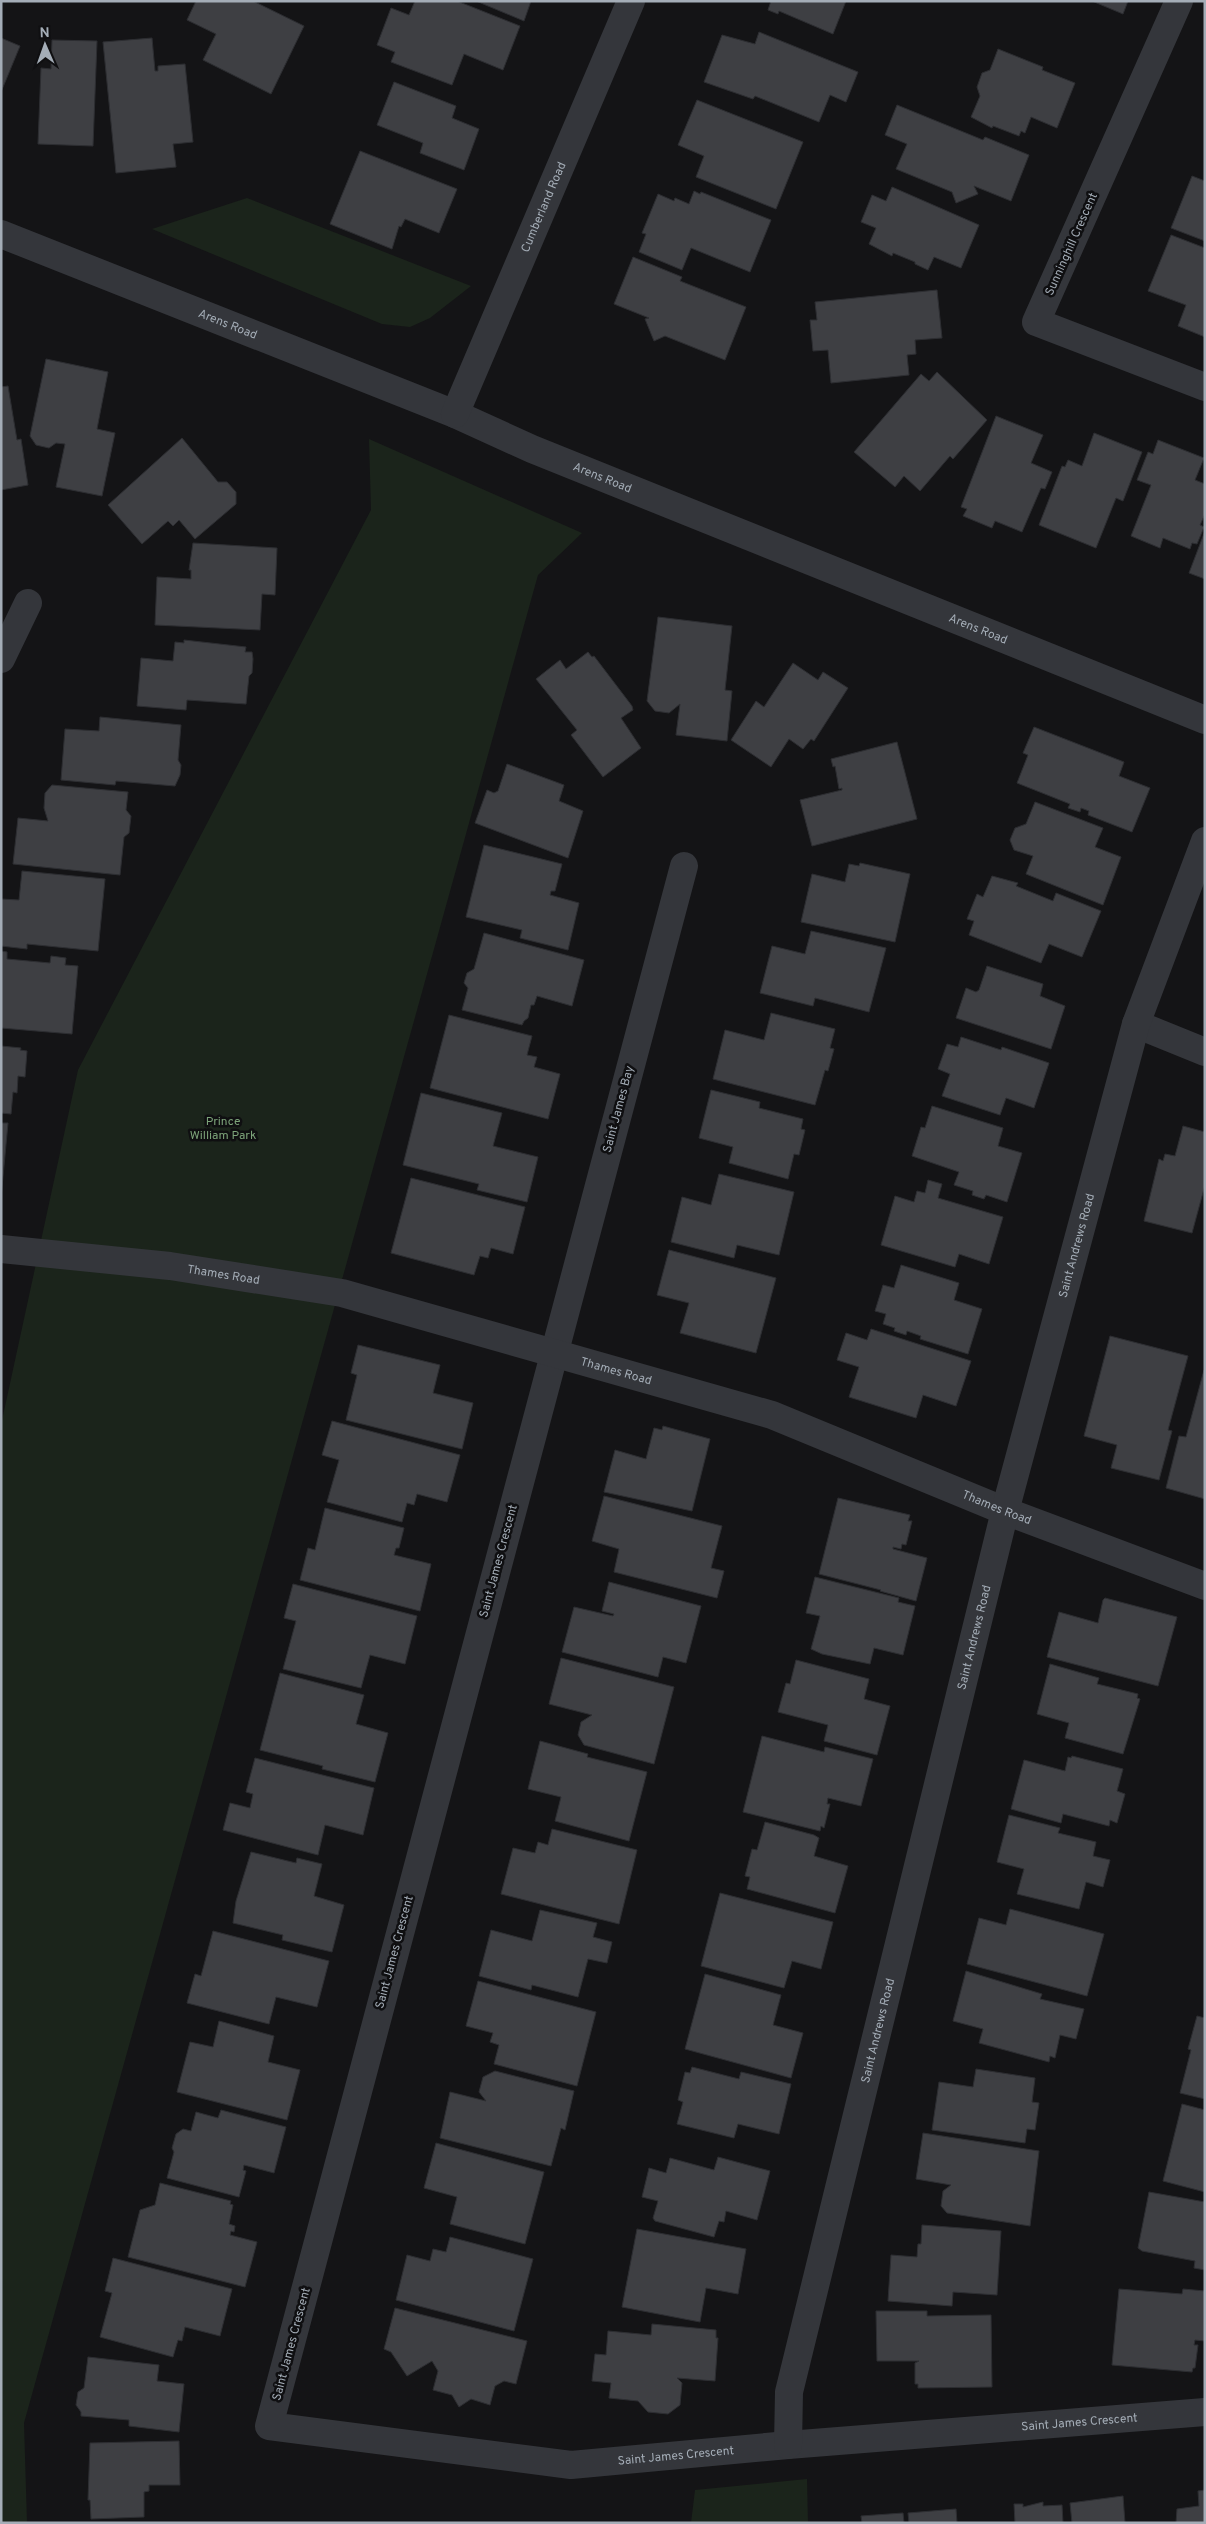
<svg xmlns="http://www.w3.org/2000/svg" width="1206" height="2524" viewBox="0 0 1206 2524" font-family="Overpass,sans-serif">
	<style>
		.green { fill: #1b241b }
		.building { fill: #3e3f43; stroke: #2d2e32 }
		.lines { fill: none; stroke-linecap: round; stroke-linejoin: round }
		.minor { stroke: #34363b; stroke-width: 28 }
		.tertiary { stroke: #34363b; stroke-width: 28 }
		.labels { text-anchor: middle; stroke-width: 5; stroke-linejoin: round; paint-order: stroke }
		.street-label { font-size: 12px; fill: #a4adb7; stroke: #0f0f11 }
		.park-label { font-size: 12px; fill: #7da47a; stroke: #0f0f11 }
	</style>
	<rect width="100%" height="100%" fill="#141416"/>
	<path class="green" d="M247,198L471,286L430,318L410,327L382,324L152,229Z
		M369,439L582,533L538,575L24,2423L27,2523H1V1425L78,1070L371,510Z
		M807,2479L808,2523H691L695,2490Z"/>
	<path class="building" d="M196,1H253L304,26L271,94L203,60L216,34L187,20Z
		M415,1H457L520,26L503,70L464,54L452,85L391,62L395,52L377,45L391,8L409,15Z
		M476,1H531L524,21Z
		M771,1H846L833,34L779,11L778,14L768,10Z
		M1092,1H1128L1123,14Z
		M759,32L858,72L846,102L830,95L819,122L755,96L753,99L704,82L722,35L755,44Z
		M1,38L20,46L1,92Z
		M152,38L155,71H158V66L185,64L193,142L173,144L176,167L116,173L103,42Z
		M52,40L97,41L93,146L38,144L41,68L51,69Z
		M998,49L1043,67L1042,70L1075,83L1057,128L1031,117L1025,133L1021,131L1019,136L993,126L992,128L971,117L980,96L977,87L982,73L990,70Z
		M394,82L456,106L452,118L479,129L464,170L420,153L423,143L377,125Z
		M697,100L803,142L776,209L696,177L704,156L678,145Z
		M897,105L983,140L985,137L1029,155L1011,201L974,186L978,194L956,203L952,192L896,169L907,144L885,135Z
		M360,151L457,189L439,233L405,219L401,227L399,226L392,249L330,224Z
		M1192,176L1205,181V241L1171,228Z
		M892,187L979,225L961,268L934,257L928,270L915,264V262L893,253L892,256L869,244L876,228L861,222L872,195L886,201Z
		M694,191L700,194L701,192L771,220L750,272L691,248L682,270L639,252L646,234L642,233L658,194L674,201L675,198L689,204Z
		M1171,235L1205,248V337L1178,326L1186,305L1148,291Z
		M633,257L682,277L680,281L746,307L725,360L665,336L654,341L645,319L649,318L614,304Z
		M937,290L942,338L915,340L916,354L907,355L909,375L831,383L828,350L813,351L810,320H817L815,302Z
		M46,359L108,372L97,429L115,433L102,496L56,487L65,444L56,443L49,448L36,445L30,436Z
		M937,372L987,420L953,459L950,456L920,491L904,476L895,487L854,452L921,374L929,381Z
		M8,386L17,440L21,439L28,485L1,490V387Z
		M996,416L1043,435L1031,463L1052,472L1045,489L1041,488L1022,532L995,521L992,528L963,516L967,509L961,507Z
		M1094,433L1142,452L1123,501L1116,498L1096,548L1039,525L1062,466L1065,467L1068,460L1082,466Z
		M182,438L218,482H227L236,492V504L195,539L179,520L173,526L168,521L142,544L108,505Z
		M1158,440L1204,458L1195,480L1205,484V514L1200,525L1204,527L1197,544L1192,543L1190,549L1163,538L1160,548L1131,536L1151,485L1137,480L1148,452L1153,454Z
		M1205,531V579L1189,573Z
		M193,543L277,548L275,595L262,594L260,630L155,625L157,577L191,579V570H189Z
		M658,617L732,626L725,690L732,691L727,741L676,735L680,704L669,713L655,711L647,701Z
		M184,640L246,647L245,652H252L253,659L252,673L249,676L246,704L187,700L186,710L137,706L141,658L173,661L175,642L184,643Z
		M588,652L592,657L594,656L632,706L633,710L621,718L641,748L603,777L571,735L577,730L536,679L560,660L566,669Z
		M793,663L818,680L823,672L848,688L814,741L811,739L803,749L789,739L771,767L731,740L756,701L764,707Z
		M100,717L181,725L178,760L181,765L180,775L175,786L116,781L115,785L61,780L65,729L99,731Z
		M1034,727L1124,762L1119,776L1150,788L1132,832L1088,815L1089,811L1081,808L1080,812L1068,808L1070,804L1017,783L1028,755L1023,753Z
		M897,742L917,819L812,846L800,800L842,790V788L839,789L835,766L833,767L831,759Z
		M507,764L564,785L559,801L583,811L568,858L475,823L487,790L494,793L498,791Z
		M52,785L128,792L126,810L131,816L129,833L124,837L120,875L13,864L18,818L48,821L44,808L45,793Z
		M1035,802L1103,828L1095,847L1121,857L1103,905L1026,874L1033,856L1014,850L1010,840L1015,828L1026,824Z
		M484,845L562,864L555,891H551L550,895L579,903L568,950L520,938L522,930L466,917Z
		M860,863L910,874L895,942L801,922L812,874L845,882L849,864L859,866Z
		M22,871L105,879L98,951L27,944V949L1,946V899L19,900Z
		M992,876L1018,883L1016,886L1053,901L1056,893L1101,911L1082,957L1049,944L1041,963L969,935L974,921L967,919L977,894L983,897Z
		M811,931L886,948L869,1012L815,998L813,1006L760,993L772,946L805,954Z
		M484,933L584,960L572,1006L537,996L534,1005H531L528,1018L524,1021L522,1025L462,1010L468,988L464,983L467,973L474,969Z
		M1,951L7,952V959L50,963L51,956L66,958L65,965L78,966L72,1034L1,1028Z
		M987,966L1043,984L1040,996L1065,1006L1051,1049L956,1018L966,988L976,992L979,990Z
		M771,1013L835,1029L830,1048L834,1049L828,1071L825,1070L815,1105L713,1079L725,1030L764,1040Z
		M449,1015L532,1036L527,1055L537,1057L534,1067L560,1074L548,1119L430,1088Z
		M961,1037L1001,1050L1002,1047L1049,1063L1034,1108L1006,1098L1000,1115L942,1096L950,1074L938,1069L947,1044L958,1047Z
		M1,1046L21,1048L20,1050L27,1051L25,1077L18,1076L17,1093L13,1092L11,1114L1,1113Z
		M711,1090L760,1102L759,1108L803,1119L801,1129L805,1130L799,1155L794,1154L788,1179L729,1163L733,1147L699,1138Z
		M421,1093L502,1113L493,1146L538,1157L527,1202L477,1190L479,1184L403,1165Z
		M932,1106L1003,1128L998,1146L1022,1153L1007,1202L986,1195L984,1199L972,1195L973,1191L954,1185L959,1172L912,1156L921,1127L925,1128Z
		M1,1123H8L1,1198Z
		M1183,1126L1205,1132V1185L1192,1233L1144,1221L1159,1159L1163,1161L1165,1154L1175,1156Z
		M719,1174L794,1192L779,1255L737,1245L734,1258L671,1242L682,1197L711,1205Z
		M411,1178L525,1207L513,1254L491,1248L488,1258L480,1256L474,1275L391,1253Z
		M928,1180L942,1184L938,1198L1003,1217L989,1264L959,1254L955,1267L881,1245L895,1196L914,1202L917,1191L925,1193Z
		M669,1250L776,1278L756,1353L680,1333L689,1303L657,1295Z
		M901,1265L959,1283L954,1300L982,1309L968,1354L920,1339L921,1336L907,1331L906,1335L894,1331L895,1328L883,1324L886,1314L875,1311L883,1285L894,1288Z
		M871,1329L971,1361L956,1406L923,1395L916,1418L849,1397L859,1367L837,1360L846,1333L867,1340Z
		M1110,1336L1188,1356L1168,1430L1172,1431L1159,1480L1111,1468L1117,1445L1084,1436Z
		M358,1345L440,1365L433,1393L473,1403L462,1449L346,1420L357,1375L351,1373Z
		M1204,1370H1205V1499L1166,1488L1179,1436L1186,1437Z
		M332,1421L460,1455L447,1502L417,1494L414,1505L407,1503L402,1522L327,1502L339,1460L322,1455Z
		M663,1426L710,1439L692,1511L604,1492L615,1450L646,1459L654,1428L662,1430Z
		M604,1496L722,1526L711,1568L724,1571L717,1598L614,1572L619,1549L592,1541Z
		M838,1498L910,1515L908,1521H912L906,1545L902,1544L901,1549L893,1547V1549L927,1558L916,1601L880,1591L881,1590L819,1574Z
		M325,1508L404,1528L399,1548H396L394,1555L431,1564L420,1611L300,1580L308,1548L315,1550Z
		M815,1577L899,1598L898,1602L915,1606L903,1655L874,1648L870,1664L822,1654L811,1649L820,1616L806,1613Z
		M609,1582L701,1606L686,1663L663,1657L658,1677L562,1652L574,1607L613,1616L614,1614L602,1611Z
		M293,1584L417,1616L405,1664L370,1655L361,1688L283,1669L296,1621L284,1618Z
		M1105,1598L1177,1617L1158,1686L1047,1657L1059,1612L1098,1623L1103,1600Z
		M561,1658L674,1687L654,1764L584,1745L578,1735L581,1722L592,1715L549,1704Z
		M796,1660L869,1679L864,1699L890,1706L877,1755L824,1741L828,1725L778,1712L786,1683L790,1684Z
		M1050,1664L1099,1678L1097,1684L1138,1694L1137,1698L1140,1699L1123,1754L1065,1738L1069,1723L1037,1714Z
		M280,1673L364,1695L356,1724L388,1733L375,1782L322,1769L323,1766L260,1750Z
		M762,1736L824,1752L825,1747L873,1759L861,1806L828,1798L827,1804H830L824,1828L821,1826L820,1831L743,1812Z
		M540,1741L588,1754L587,1757L647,1772L629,1841L555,1821L561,1797L528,1789Z
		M1072,1756L1123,1769L1117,1791L1125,1794L1117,1823L1110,1820L1109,1826L1063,1814L1061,1823L1011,1809L1024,1760L1065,1771L1068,1757L1071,1758Z
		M255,1758L374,1788L363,1835L325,1825L318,1855L223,1830L230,1803L250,1808L253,1794L246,1792Z
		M1009,1815L1060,1828L1058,1833L1096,1842L1093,1856L1110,1860L1103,1887L1086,1882L1079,1909L1017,1894L1024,1869L997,1862Z
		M765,1822L814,1835L819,1838L814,1856L848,1866L835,1913L747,1889L750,1877L745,1876L752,1849L757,1850Z
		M552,1829L637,1850L619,1924L501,1894L513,1848L535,1853L538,1842L548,1845Z
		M251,1852L296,1863L297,1858L322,1864L314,1896L344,1905L332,1952L282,1940L283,1935L233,1923L236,1901Z
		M720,1893L833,1922L821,1969L792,1961L784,1988L701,1966Z
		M1010,1909L1104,1934L1087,1996L967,1964L979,1918L1006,1925Z
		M540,1910L597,1923L593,1937L612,1942L607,1963L588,1959L578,1997L532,1985L531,1990L479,1976L491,1930L532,1941Z
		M213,1931L329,1961L317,2007L276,1997L269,2024L187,2003L195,1974L201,1976Z
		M966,1971L1042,1994L1040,1999L1084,2009L1076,2039L1060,2035L1055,2058L1050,2056L1049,2062L979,2043L983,2029L953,2021Z
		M705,1974L781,1995L773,2025L803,2033L791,2078L685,2049Z
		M478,1981L596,2012L577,2086L494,2064L499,2045L490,2042L493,2033L466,2026Z
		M1197,2016L1205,2018V2099L1180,2093L1191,2050L1188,2049Z
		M219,2021L274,2036L268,2062L300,2070L287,2120L177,2092L190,2042L213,2047Z
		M692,2067L739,2079L741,2072L791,2084L779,2134L738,2124L734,2138L677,2124L683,2102L678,2100L685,2072L690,2073Z
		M976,2069L1035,2078L1032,2102L1039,2103L1035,2130L1027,2129L1025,2143L932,2130L939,2082L973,2087Z
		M495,2071L574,2091L565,2130L561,2128L551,2166L440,2138L450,2092L486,2101L479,2092L483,2077Z
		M1182,2104L1205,2110V2192L1163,2181Z
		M221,2110L286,2127L274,2173L244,2165L243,2170L246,2171L239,2197L167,2178L174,2152L172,2148L176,2134L183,2129L191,2131L196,2112L218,2118Z
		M923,2133L1039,2151L1030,2226L947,2213L941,2206L943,2191L951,2185L916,2179Z
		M436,2143L544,2172L525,2244L450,2224L457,2197L424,2188Z
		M718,2157L770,2171L757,2220L726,2211L724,2222L719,2221L714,2237L655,2221L653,2218L658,2201L642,2197L649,2168L666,2173L670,2158L714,2170Z
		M160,2183L231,2201L230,2204L233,2205L229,2224L235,2226L234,2232L231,2231L230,2235L257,2242L245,2287L128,2257L140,2210L155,2205Z
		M1149,2192L1205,2202V2270L1194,2268L1195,2261L1142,2251L1138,2248Z
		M922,2225L1001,2231L997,2295L953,2292L952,2306L888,2301L891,2255L917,2257L918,2244H921Z
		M637,2229L746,2249L738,2294L706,2288L700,2322L622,2307Z
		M450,2237L533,2259L514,2331L396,2300L407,2255L430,2261L433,2249L446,2252Z
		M113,2258L232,2289L220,2336L185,2327L182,2341L178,2340L173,2357L100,2337L112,2293L105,2291Z
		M1119,2289L1182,2294L1183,2289L1205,2291V2341L1195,2340L1194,2345H1198L1195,2368H1193L1192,2372L1112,2365Z
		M395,2308L527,2341L516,2384L504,2381L495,2386L490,2405L471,2399L459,2407L452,2395L433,2390L438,2371L432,2361L407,2376L391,2352L384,2349Z
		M876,2311H927V2316L991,2315L992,2387L918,2388V2384H915V2363L919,2361H877Z
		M652,2324L716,2330V2338H718L715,2381L677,2378L682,2383L680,2405L668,2414L648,2412L638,2401L609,2398L611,2383L592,2381L595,2354L606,2355L608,2331L651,2335Z
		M88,2357L159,2365L157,2381L184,2384L179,2432L129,2426V2420L81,2416V2412L76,2405L78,2392L84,2388Z
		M179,2441L180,2485H149V2491L144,2492V2517L91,2519L90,2500H88L90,2443Z
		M1205,2490V2523H1176L1177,2509L1199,2506L1198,2491Z
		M1123,2496L1125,2523H1072L1070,2503Z
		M1043,2502V2506L1062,2505L1063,2523H1015L1014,2504H1023V2507Z
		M956,2509L957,2523H909L908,2513Z
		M903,2513L904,2523H862L861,2516Z"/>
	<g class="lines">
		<g class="minor">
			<path d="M1179,1L1036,322L1205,387"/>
			<path d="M1,659L28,603"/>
			<path id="s1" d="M684,866L269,2426L571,2465L788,2445L1205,2412"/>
			<path d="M1136,1024L1205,1052"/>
			<path id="s2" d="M1,1249L170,1266L342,1293L772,1415L1005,1511L1205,1586"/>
			<path id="s3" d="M788,2445L789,2392L1005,1511L1136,1024L1205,841"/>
		</g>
		<g class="tertiary">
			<path id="s4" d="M1,234L455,414L532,449L1205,720"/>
			<path id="s5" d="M455,414L631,1"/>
		</g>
	</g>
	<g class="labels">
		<g class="street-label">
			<text dy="4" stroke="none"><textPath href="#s5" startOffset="225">Cumberland Road</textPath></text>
			<text transform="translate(1071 244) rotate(-66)" y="4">Sunninghill Crescent</text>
			<text dy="4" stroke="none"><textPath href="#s4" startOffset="244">Arens Road</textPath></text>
			<text dy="4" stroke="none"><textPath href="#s4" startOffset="649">Arens Road</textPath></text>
			<text dy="4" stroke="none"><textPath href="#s4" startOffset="1054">Arens Road</textPath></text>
			<text transform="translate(618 1109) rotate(-75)" y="4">Saint James Bay</text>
			<text dy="4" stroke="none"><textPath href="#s3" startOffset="1235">Saint Andrews Road</textPath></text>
			<text dy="4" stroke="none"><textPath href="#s2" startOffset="224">Thames Road</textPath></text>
			<text dy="4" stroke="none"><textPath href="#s2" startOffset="629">Thames Road</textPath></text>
			<text dy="4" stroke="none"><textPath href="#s2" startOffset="1034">Thames Road</textPath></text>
			<text transform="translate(498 1561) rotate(-75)" y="4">Saint James Crescent</text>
			<text dy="4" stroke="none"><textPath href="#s3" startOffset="830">Saint Andrews Road</textPath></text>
			<text transform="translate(394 1952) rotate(-75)" y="4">Saint James Crescent</text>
			<text dy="4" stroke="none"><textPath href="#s3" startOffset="425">Saint Andrews Road</textPath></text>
			<text transform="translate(291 2344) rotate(-75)" y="4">Saint James Crescent</text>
			<text dy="4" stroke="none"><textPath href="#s1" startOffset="2429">Saint James Crescent</textPath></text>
			<text dy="4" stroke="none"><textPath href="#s1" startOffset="2024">Saint James Crescent</textPath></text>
		</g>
		<g class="park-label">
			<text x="223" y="1125">Prince<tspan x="223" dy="14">William Park</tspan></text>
		</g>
	</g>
	<rect width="1206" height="2524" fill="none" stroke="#a4adb7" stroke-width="5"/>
	<g transform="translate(45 45) rotate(358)" stroke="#0f0f11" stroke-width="4" paint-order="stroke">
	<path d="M0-4L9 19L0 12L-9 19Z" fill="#a4adb7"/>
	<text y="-8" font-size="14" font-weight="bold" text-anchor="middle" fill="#a4adb7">N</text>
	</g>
</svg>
